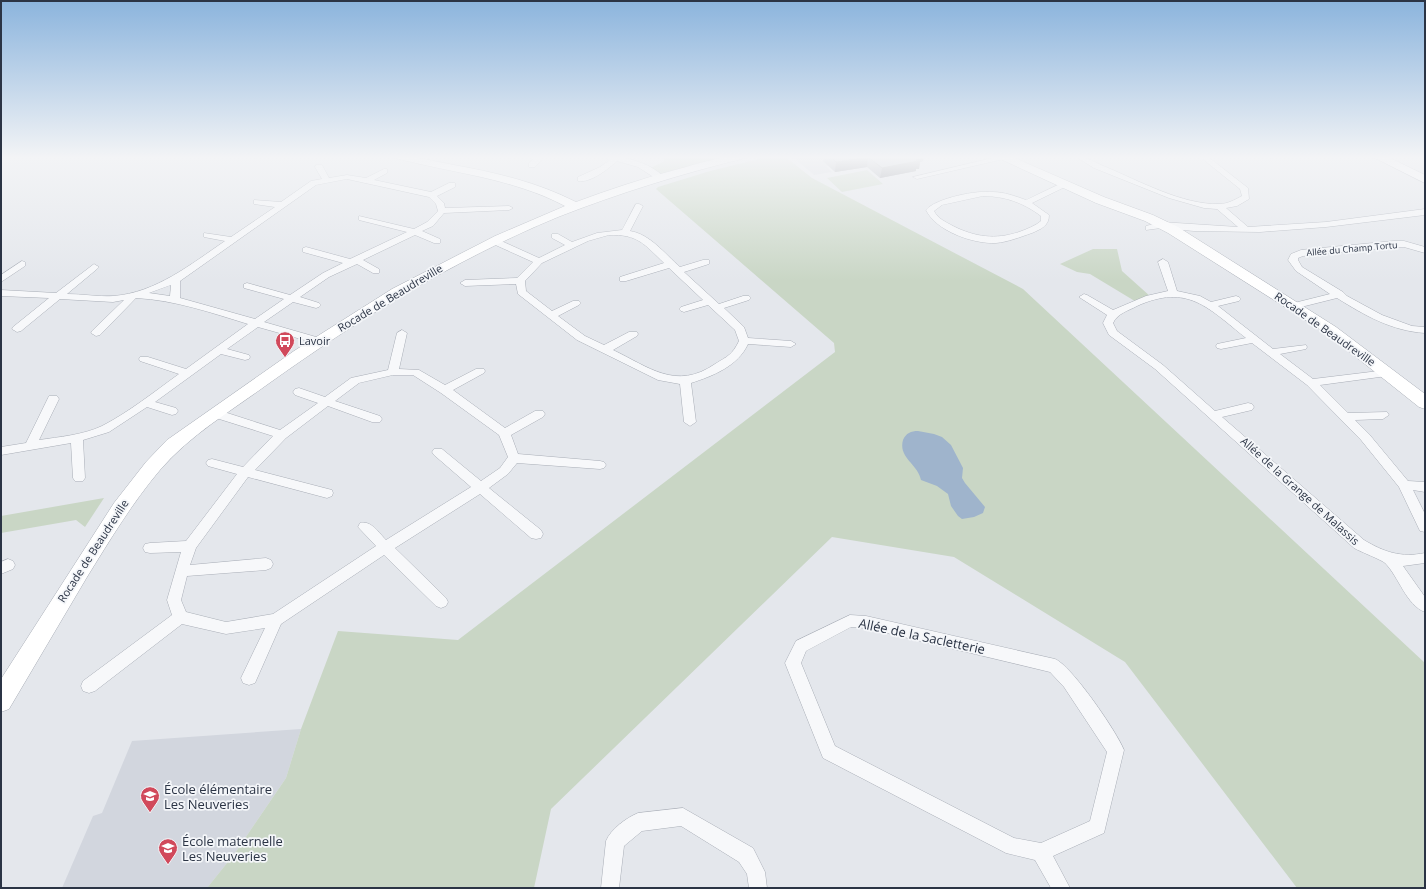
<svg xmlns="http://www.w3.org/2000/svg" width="1426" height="889" viewBox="0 0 1426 889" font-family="'Open Sans',sans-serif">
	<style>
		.built { fill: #d2d6de }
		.green { fill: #c9d6c5 }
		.water { fill: #9fb4cc }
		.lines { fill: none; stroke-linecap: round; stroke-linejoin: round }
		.street-casing { stroke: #a9aeb7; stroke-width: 1 }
		.secondary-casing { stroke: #a9aeb7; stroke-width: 1 }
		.street { fill: #f7f8fa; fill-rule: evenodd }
		.secondary { fill: #fff; fill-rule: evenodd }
		.wall { fill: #a1a5ae }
		.shaded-wall { fill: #83868d }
		.building { fill: #bbc0ca; stroke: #83868d }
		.labels { text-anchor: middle; stroke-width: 3.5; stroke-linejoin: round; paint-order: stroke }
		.far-street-label { font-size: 9px; fill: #2b3445; stroke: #f4f6f9 }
		.street-label { font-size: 11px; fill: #2b3445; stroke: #f4f6f9 }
		.poi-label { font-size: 11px; fill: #2b3445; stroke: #f4f6f9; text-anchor: start }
		.near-street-label { font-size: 13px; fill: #2b3445; stroke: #f4f6f9 }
		.near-poi-label { font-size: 13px; fill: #2b3445; stroke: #f4f6f9; text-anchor: start }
	</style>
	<rect width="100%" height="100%" fill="#e4e7ec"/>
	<path class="built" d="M795,156H833L832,165L826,166L832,172L814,175L794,158Z
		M301,729L286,778L235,853L207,888H62L93,816L102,813L132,741Z"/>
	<path class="green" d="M665,156H743L661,178L648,169L663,162Z
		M771,156L788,159L812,178L1023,289L1425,663V888H1297L1125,662L954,557L832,537L551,809L534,888H207L235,853L286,778L301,729L338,631L458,640L835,352L834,343L656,189L658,187L710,171Z
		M867,170L883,184L842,192L827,178Z
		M1093,249H1117L1122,271L1151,297L1138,303L1090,274L1077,272L1060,264Z
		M104,498L85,527L76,520L1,533V516Z"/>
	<path class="water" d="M918,431L934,434L942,437L951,445L963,468L962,478L965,483L985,507L983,513L974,517L962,519L958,516L951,506L948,494L937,486L921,480C918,464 898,458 903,440C906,433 911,431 918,431Z"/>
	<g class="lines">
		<g class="street-casing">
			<path id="street" d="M537,156H545L535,167H529V163Z
				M601,156C622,156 649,161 665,178L658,180L638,167L617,161C608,169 591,183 578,181V177L600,167L610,160Z
				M1001,156L1008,158L917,179L913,177Z
				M1075,156C1086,156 1095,163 1106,167C1139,181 1183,205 1219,204C1228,204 1234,200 1242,196L1240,189L1199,156H1207L1248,188L1249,199L1237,206L1226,208L1248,227L1326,222L1425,209V215L1326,227L1260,232L1194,231L1161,228L1146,230V226L1161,222L1238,227L1217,209L1204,208L1169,198L1094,168Z
				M316,165H322L329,178L347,175L366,178L384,169H387V173L374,180L431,192L449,183H455V187L437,196L444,203L445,208L509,206L513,208L509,210L444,213L433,226L422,231L440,239V243H434L415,235L363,260L379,269V273H373L357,264L329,277L300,297L319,303L321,305L319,307L316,308L293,302L264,322L323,339L324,341L323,343H315L258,327L227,349L249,355L250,357L249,359L245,360L221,354L155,402L176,408L178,411L176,414L172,415L147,407L109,432L83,440L85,478L83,481H75L73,478L71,443L1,455V447L26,443L49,396H57L59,399L39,440C59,437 83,435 102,426C129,412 154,392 179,374L140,361L139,359L140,357H148L186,369L248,324C212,313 175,300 136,298L100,335L96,336L91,333L92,331L124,300L113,302L60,299L21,331L17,332L12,329L13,327L49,298L1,296V290L56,293L94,264L99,267L97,269L67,294C82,294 98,297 113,296C156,293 191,264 225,241L204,237V233L231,237L275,207L254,204V200L281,202L311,181L322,179L315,167ZM347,179L429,197L436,204L438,211L427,222L414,229L359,216V220L407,232L350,259L306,247L303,248V252L343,263L323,273L290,295L247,283L244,284V288L284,299L255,319L180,298V281L316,185ZM171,285L170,296L149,293Z
				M1062,183L1069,185L1032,203L1049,215C1049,226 1041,229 1032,233C1020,237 1008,242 996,243C973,244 936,231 926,210C936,198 977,190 993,192C1004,192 1015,196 1026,200ZM983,196C1005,196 1024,203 1041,216V221C1035,226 1027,229 1019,232C995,240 975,237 953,226C946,222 938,219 934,211L942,205Z
				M636,204H639L643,206L630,231C650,234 665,254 680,267L703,260H709V264L684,272L719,304L743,296H749L751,298L749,300L724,308L744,327L748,338L791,341L796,344L791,347L748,344C738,366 713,376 691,383L696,422L690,426L684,422L680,384L658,380L577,340L518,294L516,284L465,286L460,283L465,280L517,278L533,262L491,243V239H497L539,258L565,245L552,238V234H558L572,242L597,233L622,230ZM609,235C638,234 644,244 664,263L620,277V281H626L669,268L703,300L681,307L679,309L681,311L684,312L708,305L735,330L739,341C732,355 728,356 715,364C676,391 649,367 613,350L637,336L638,334L637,332H629L604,345L585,336L558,316L579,305L581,303L579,301H573L552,311L526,291L525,281L542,263L588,241Z
				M1394,241H1404L1425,247V253L1404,247H1394L1303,256L1298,258V260L1302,267L1343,292L1347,296L1382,315L1412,326L1425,327V333C1392,331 1364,315 1337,298L1293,309L1288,306L1290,304L1330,294L1296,271L1288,260L1291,254L1301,250Z
				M1163,259L1168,262L1177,291L1200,296L1211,302L1236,296L1239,297L1241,299L1239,301L1218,306L1273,349L1306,345L1307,347L1306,349L1280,354L1313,379L1387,370L1391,371L1392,373L1387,376L1320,385L1348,413L1387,412L1389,415L1383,419L1355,420L1369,434L1408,481L1425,482V492L1413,490L1425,514V532L1420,531L1399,487L1361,440L1307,385L1252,343L1221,349L1217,348L1216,346L1217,344L1246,338C1208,308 1188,283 1137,306C1128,311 1118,313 1113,323L1117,331L1163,365L1215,411L1248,403L1252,404L1254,407L1252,410L1222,417L1364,540C1384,552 1401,558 1425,553V563L1403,566L1425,597V612C1406,605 1399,577 1385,563C1382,560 1361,552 1354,548L1155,369L1109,335L1103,323L1107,315L1079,297L1084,294L1087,295L1113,310L1146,296L1168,291L1158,262Z
				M22,261L25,262V266L1,282V275Z
				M402,330L407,333L399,369L419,370L445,385L476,369H484L485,371L484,373L453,390L505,428L535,411H543L545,414L543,417L511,435L518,454L600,461L604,462L606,465L604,468L600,469L517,463L508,474L489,488L541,530L543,534L541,538L536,539L531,538L480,494L395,548L446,598L448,602L446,606L441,608L436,606L384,555L281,624L255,683L249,685L243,683L241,678L265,628L226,634L182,624L95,691L89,693L83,691L81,686L83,681L172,615L167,600L181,552L150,553L145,552L143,548L145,544L150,543L186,541L237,474L208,466L206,463L208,460L212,459L243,467L273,436L213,417L211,414L213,411H221L280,430L318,403L295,395L293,392L295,389L299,388L325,397L351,378L388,370L397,333ZM393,375H413L441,393L499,435L508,457L500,468L481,481L442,449H434L432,452L434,455L471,487L386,540C379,533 371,520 360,523L358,527L376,546L273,614L226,622L186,612L181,600L187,576L266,570L271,568L273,564L271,560L266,558L190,565L196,548L248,477L327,498L332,496L333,493L332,490L255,470L286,438L328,406L372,422H380L382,419L380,416L335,401L359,383Z
				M8,559L13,561L15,565L13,569L1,574V562Z
				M850,615L866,616L1055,659C1071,665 1117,732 1124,750L1104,833L1053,856L1070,888H1051L1035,860L1006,853L823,758L785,663L796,641ZM851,627L866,628L1050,672L1064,687L1107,752L1090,821L1041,843L1014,838L835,746L801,663L806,651Z
				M683,808L753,848L765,872L767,888H749L747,874L739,862L681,826L642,831L624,846L619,888H601L606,841C611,829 626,818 638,813Z"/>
		</g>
		<g class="secondary-casing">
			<path id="secondary" d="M394,156C415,156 433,161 454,165C497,173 537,182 576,202C608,190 641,179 675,170C701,163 719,156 746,156L745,158C681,174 619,193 558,217C454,260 359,319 268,384C231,411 190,435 160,470C132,503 110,540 87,577C61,621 35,665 9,709L1,712V679L3,676L114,503L146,462L167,440L294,351L392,289L495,236L565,206C512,178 452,173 395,158Z
				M994,156H1010L1104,197L1153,215L1178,227L1336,327L1425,394V409L1419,407L1326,333L1168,233L1145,221L1096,203Z
				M1371,156H1386L1425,175V183Z"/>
		</g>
		<use href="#street" class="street"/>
		<use href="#secondary" class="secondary"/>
	</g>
	<path class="wall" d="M824,156H924L923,161L920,162L919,169H916V171L880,178L867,167L835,172L823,161Z"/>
	<path class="shaded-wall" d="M913,156H924L923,161L920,162L919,169H916V171L880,178L882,168Z
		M868,157L867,167L835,172L836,162Z"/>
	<path class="building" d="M830,156H918L921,159L916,160L918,161L882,168L868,157L836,162Z"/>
	<linearGradient id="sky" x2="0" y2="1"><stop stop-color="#8bb4dd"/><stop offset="0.56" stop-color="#f3f4f6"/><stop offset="1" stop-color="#f3f4f6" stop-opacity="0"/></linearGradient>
	<rect width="1426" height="281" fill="url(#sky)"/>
	<defs>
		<g id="bus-pin" transform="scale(1)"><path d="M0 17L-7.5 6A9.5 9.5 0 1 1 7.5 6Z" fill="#d1495b" stroke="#f4f6f9"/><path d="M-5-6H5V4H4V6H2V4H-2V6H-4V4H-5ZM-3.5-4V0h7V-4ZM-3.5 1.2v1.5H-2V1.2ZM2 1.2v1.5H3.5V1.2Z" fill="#fff"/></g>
		<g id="school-pin" transform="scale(1)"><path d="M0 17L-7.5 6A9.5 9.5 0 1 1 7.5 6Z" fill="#d1495b" stroke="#f4f6f9"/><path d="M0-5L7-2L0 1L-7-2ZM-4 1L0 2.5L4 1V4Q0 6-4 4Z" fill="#fff"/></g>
	</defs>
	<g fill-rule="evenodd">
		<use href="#bus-pin" x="285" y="341"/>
		<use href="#school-pin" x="150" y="796"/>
		<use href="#school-pin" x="168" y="848"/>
	</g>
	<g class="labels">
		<g class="far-street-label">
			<text transform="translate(1352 249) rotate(-5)" y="3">Allée du Champ Tortu</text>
		</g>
		<g class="street-label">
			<text transform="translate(390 298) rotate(-31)" y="4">Rocade de Beaudreville</text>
			<text transform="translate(1325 329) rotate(35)" y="4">Rocade de Beaudreville</text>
			<text transform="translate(1300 491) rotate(42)" y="4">Allée de la Grange de Malassis</text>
			<text transform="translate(93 551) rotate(-57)" y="4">Rocade de Beaudreville</text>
		</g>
		<g class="poi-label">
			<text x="299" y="345">Lavoir</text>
		</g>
		<g class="near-street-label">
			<text transform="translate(922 636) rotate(12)" y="5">Allée de la Sacletterie</text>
		</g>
		<g class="near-poi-label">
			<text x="164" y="794">École élémentaire<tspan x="164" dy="15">Les Neuveries</tspan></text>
			<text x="182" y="846">École maternelle<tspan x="182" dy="15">Les Neuveries</tspan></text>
		</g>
	</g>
	<rect width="1426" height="889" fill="none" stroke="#2b3445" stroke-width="4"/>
</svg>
